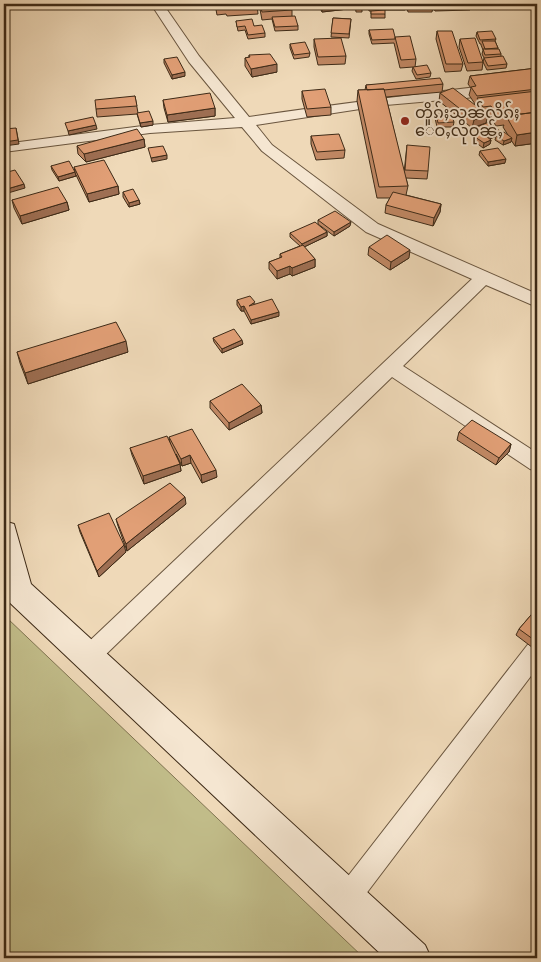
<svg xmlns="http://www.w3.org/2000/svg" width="541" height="962" viewBox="0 0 541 962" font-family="'EB Garamond','Noto Sans Myanmar',serif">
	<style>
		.green { fill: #c1bc89; stroke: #7f7350 }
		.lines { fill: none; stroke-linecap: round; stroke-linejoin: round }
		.street-casing { stroke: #6a563f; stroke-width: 2 }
		.secondary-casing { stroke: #3d2a17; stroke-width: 2 }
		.street { fill: #f5e6d1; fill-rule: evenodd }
		.secondary { fill: #f5e6d1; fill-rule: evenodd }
		.wall { fill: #c28965; stroke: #3d2a17 }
		.shaded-wall { fill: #9e6f53; stroke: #3d2a17 }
		.building { fill: #e19f76; stroke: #3d2a17 }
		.poi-dot { fill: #8f2418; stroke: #f5e6d1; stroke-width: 2 }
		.labels { text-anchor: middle; stroke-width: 4; stroke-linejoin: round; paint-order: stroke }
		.far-poi-label { font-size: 16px; fill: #3d2a17; stroke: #f5e6d1; text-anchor: start }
	</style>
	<rect width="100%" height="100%" fill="#efd9b8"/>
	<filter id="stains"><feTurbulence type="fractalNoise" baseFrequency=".004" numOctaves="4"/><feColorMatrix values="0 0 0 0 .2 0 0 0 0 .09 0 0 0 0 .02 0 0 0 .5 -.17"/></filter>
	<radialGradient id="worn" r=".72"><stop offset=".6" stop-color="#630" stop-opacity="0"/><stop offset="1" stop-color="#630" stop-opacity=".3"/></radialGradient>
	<path class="green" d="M4,607L7,618L364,958H4Z"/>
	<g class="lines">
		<g class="street-casing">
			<path id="street" d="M151,4H163L199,56L249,117C345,103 441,91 537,80V88L466,98L386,105L256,125L272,145L378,224L537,294V307L486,285L403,366L537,453V471L530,469L392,377L97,663L89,666L81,663L78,656L81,649L472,279L366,232L262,151L242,127L150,133L4,152V144L150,125L235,118L189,62Z
				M537,640V668L356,907L347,911L338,907L334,898L338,889L529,643Z"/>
		</g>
		<g class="secondary-casing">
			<path id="secondary" d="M4,521L14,524L31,584L425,945L431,958H385L7,600L4,592Z"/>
		</g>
		<use href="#street" class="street"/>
		<use href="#secondary" class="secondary"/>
	</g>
	<path class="wall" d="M215,4H257L258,14L227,16L226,14L217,15Z
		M259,4H290L292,10V16L298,26V30L275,31L272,19L262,20Z
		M318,4H349L348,9L322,12Z
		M355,4H362V12H356Z
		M368,4H406L405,10H375L385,14V18H371V11H369Z
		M406,4H471L470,10L435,11L433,7L432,12H408Z
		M333,18L351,19L349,38L331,37Z
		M236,21L254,26L265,33V37L248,39L245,30L238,31Z
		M369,30L395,37L416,59L415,67L431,73L430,77L416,79L412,71L413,67L400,68L394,43L372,44L369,34Z
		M437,31L463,64L461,71L445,72L436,39Z
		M477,32L496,39L495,41L498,48V49L501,54V56L507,64L506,68L487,70L483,62L482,70L467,71L459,47L460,39L483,62L484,58L482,54L483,50L481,45V44H480L476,36Z
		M314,39L346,56L345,64L318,65L314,47Z
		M290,44L310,53L309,57L294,59L290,48Z
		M249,55L277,72L252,77L245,66V58L249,57Z
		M164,59L185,76L172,79L164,63Z
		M537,68V143L515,146L511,140V142L503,145L495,140L496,136L490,139L491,140L490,144L483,148L474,141L475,137L480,134L476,132L477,127L500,134L508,135L503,127L504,125L496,126L489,114H486V123L472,128L439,101L440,93L476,106V104H475L469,95L471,88L468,84L470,76Z
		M443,84L442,92L386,97L404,173L407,145L428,171L427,179L406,178L408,186L406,195L441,204L440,212L433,226L385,213L386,205L390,198H377L357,101L358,90H365L366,85Z
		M302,91L331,107V115L307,117L302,99Z
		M135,96L138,113L153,125L141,127L137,114L97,117L96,109Z
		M163,100L215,108V116L168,122L164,108Z
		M436,114L454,122L453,127H437L435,118Z
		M311,136L345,150L344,158L316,160L311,144Z
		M144,139L145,147L86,162L78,154L77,146Z
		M480,151L505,163L488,166L479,155Z
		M51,166L75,172L74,167L118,186L119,194L89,202L76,175V176L59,181L52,170Z
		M123,192L139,200L140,204L129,207L123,197Z
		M12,200L67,202L69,210L22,224L14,208Z
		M318,220L350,226L334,236L318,224Z
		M327,232V236L304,247L315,259V267L292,276L290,274L277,279L269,269V262L280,258V254L300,246L290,237V233Z
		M369,247L409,258L390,270L368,255Z
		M237,300L255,304L279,316L251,324L244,311H241L237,305Z
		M213,338L243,344L222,353L214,342Z
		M17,352H128L28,384L20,363Z
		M210,401L261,405L262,413L229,430L210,408Z
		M459,432L511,444L509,452L496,465L457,440Z
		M169,437L217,477L202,483L191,463L182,466L176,454L180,464L181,471L144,484L132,455L130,448L170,443Z
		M186,504L127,551L118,526L116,519Z
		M78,525L126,552L99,577L80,532Z
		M537,608V651L516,635L519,629Z"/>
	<path class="shaded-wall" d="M322,4H349L348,9L322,12Z
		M277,64V72L252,77L251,69Z
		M185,72V76L172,79V75Z
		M215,108V116L168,122L167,115Z
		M488,115L486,123L472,128L474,120Z
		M153,121V125L141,127L140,123Z
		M96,125L97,129L69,135L68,131Z
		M16,128L19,144L4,146V142Z
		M500,131L499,135L487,140L488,136Z
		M537,132V143L515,146L517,135Z
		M512,138L511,142L503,145L504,141Z
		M144,139L145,147L86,162L84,154Z
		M491,140L490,144L483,148L484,143Z
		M167,155V159L152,162L151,158Z
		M506,159L505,163L488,166V162Z
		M75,172L76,176L59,181L58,177Z
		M24,184L25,188L8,193L7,189Z
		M118,186L119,194L89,202L87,194Z
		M139,200L140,204L129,207V203Z
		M67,202L69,210L22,224L20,216Z
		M441,204L440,212L433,226L434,218Z
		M351,222L350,226L334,236V232Z
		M327,232V236L302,248V244Z
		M410,250L409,258L390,270L391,262Z
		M315,259V267L292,276V268Z
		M290,266V274L277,279V271Z
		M244,306V311H241V307Z
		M279,312V316L251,324V320Z
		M242,340L243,344L222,353V349Z
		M126,341L128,352L28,384L25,373Z
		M261,405L262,413L229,430V423Z
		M511,444L509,452L496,465L499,458Z
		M190,455L191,463L182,466L181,459Z
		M180,464L181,471L144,484L143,476Z
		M216,470L217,477L202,483L201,475Z
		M185,497L186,504L127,551L126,544Z
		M124,545L126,552L99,577L97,571Z"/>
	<path class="building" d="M216,4H257L258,6L227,9L226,6L217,7Z
		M260,4H290L292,10L262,12Z
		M356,4H362L363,8H357Z
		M409,4H434L409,5Z
		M385,10V14H371V11Z
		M295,16L298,26L275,27L272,17Z
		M333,18L351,19L349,34L331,33Z
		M252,19L254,26L262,25L265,33L248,35L245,26L237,27L236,21Z
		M393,29L395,37V39L372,40L369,30Z
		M437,31H452L463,64H446Z
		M492,31L496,39L480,40L477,32Z
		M410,36L416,59L401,60L395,37Z
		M341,38L346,56L318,57L314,39Z
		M475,38L483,62L468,63L460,39Z
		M482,41H495L498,48L485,49Z
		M305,42L310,53L294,55L290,44Z
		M483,49H499L501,54L485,55Z
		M270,54L277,64L251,69L245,58L250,57L249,55Z
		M503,56L507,64L488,66L484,58Z
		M177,57L185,72L172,75L164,59Z
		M427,65L431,73L417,75L413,67Z
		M537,68V89L477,96L471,87L476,86L470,76Z
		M440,78L443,84L384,90V89L367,90L366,85Z
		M453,88L488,115L474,120L440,93Z
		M325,89L331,107L307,109L302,91Z
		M384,89L408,186L379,187L358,90Z
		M537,91V112L506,116L505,117L498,118L491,106L483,107L477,98Z
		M210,93L215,108L167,115L163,100Z
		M135,96L137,106L96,109L95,100Z
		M149,111L153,121L140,123L137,113Z
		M537,112V132L517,135L506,116Z
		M436,114H451L454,122L438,123Z
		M93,117L96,125L68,131L65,123Z
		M489,122L500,131L488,136L477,127Z
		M16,128L18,140L4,142V129Z
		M137,129L144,139L84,154L77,146Z
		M504,132L512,138L504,141L496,136Z
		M482,133L491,140L484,143L475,137Z
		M339,134L345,150L317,152L311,136Z
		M407,145L430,147L428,171L405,170Z
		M163,146L167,155L151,158L148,148Z
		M498,148L506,159L488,162L480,151Z
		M104,160L118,186L87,194L74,167Z
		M69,161L75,172L58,177L51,166Z
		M15,170L24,184L7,189L4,185V173Z
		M58,187L67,202L20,216L12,200Z
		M133,189L139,200L129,203L123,192Z
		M393,192L441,204L434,218L386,205Z
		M335,211L351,222L334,232L318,220Z
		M315,222L327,232L302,244L290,233Z
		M387,235L410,250L391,262L369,247Z
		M303,245L315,259L292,268L290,266L277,271L269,262L282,257L280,254Z
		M250,296L255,302L249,306L272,299L279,312L251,320L244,306L241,307L237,300Z
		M116,322L126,341L25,373L17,352Z
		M234,329L242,340L222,349L213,338Z
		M242,384L261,405L229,423L210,401Z
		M472,420L511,444L499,458L459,432Z
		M192,429L216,470L201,475L190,455L181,459L169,437Z
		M167,436L180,464L143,476L130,448Z
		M170,483L185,497L126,544L116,519Z
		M109,513L124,545L97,571L78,525Z
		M537,608V642L519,629Z"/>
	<circle class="poi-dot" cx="405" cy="121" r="5"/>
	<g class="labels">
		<g class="far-poi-label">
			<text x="415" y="118">တိူၵ်ႈသွၼ်လိၵ်ႈ<tspan x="415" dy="18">ေဝႇလုဝုၼ်ႇ</tspan></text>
		</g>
	</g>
	<rect width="541" height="962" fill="none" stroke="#efd9b8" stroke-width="20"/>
	<rect x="5" y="5" width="531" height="952" fill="none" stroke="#3d2a17" stroke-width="2.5"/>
	<rect x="10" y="10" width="521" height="942" fill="none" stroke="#3d2a17"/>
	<rect width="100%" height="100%" filter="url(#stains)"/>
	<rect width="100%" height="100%" fill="url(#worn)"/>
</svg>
